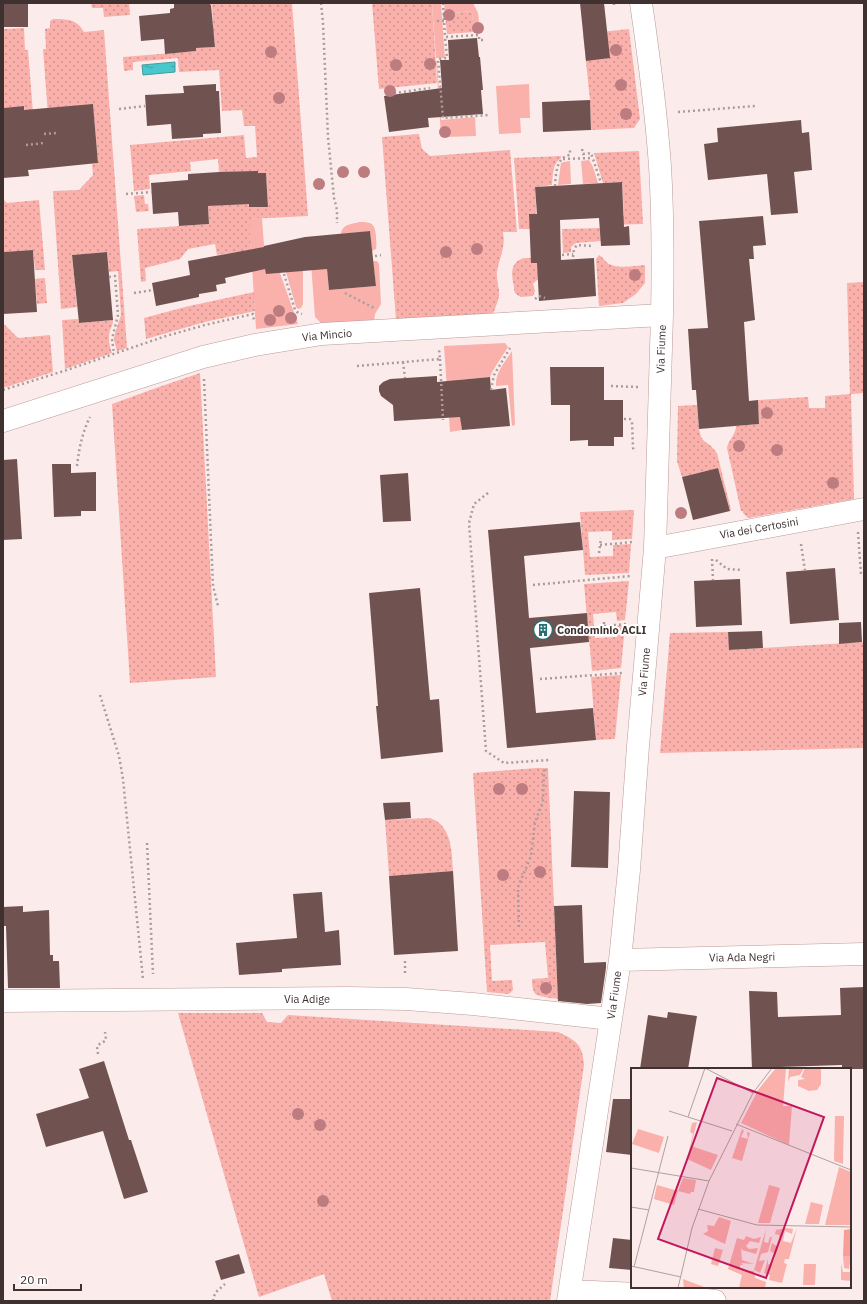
<svg xmlns="http://www.w3.org/2000/svg" width="867" height="1304" viewBox="0 0 867 1304" font-family="'IBM Plex Sans',sans-serif">
	<style>
		.grass { fill: url(#grass-dots); fill-rule: evenodd }
		.garden { fill: #fab0ab }
		.water { fill: url(#water-ripples); stroke: #449b9e }
		.building { fill: #705351 }
		.lines { fill: none; stroke-linecap: round; stroke-linejoin: round }
		.minor-casing { stroke: #bb9a97; stroke-width: 23 }
		.path { stroke: #aa9c9b; stroke-width: 2.5; stroke-dasharray: 2 3; stroke-linecap: butt }
		.minor { stroke: #fff; stroke-width: 22 }
		.tree { fill: #bd7c7f }
		.labels { text-anchor: middle; stroke-width: 4; stroke-linejoin: round; paint-order: stroke }
		.street-label { font-size: 11px; fill: #3e3130; stroke: #fff }
		.poi-label { font-size: 11px; font-weight: bold; fill: #3e3130; stroke: #fff; text-anchor: start }
		.inset-road { fill: none; stroke: #afa1a0; stroke-width: 1 }
		.view { fill: #c2185b; fill-opacity: 0.15; stroke: #c2185b; stroke-width: 2 }
		.inset-edge { fill: none; stroke: #3e3130; stroke-width: 2 }
	</style>
	<defs>
		<pattern id="grass-dots" width="8" height="8" patternUnits="userSpaceOnUse"><rect width="8" height="8" fill="#fab0ab"/><path d="M2 2h.1M6 6h.1" fill="none" stroke="#cc908c" stroke-width="1.8" stroke-linecap="round"/></pattern>
		<pattern id="water-ripples" width="26" height="14" patternUnits="userSpaceOnUse"><rect width="26" height="14" fill="#46c8cd"/><path d="M2 4q2-2 4 0t4 0M15 11q2-2 4 0t4 0" fill="none" stroke="#3ca3a7"/></pattern>
	</defs>
	<rect width="100%" height="100%" fill="#fbeceb"/>
	<path class="grass" d="M91,3H129L130,15L104,17L103,8H92Z
		M210,3H292L308,216L250,219L251,250L217,255L215,244L188,249L180,259L145,268L146,281L141,282L137,229L209,224L208,206H215C215,194 223,184 222,172H219L218,159L190,162L191,171L149,175L150,189L134,191L130,145L244,135L246,158L257,157L255,126H244L242,110L222,111L219,70L179,72L178,58L133,62V70L124,71L123,57L196,51V48L215,47L214,34L195,36L202,27L213,26L212,5H210ZM247,173H266L268,207H249Z
		M372,3H432L437,83L379,89Z
		M472,11L474,32L447,34L445,14Z
		M53,19C67,19 77,19 84,32L104,30L127,348L117,351L114,340L115,333L121,315L118,271L109,272L107,252L72,255L77,307L61,309L53,191L79,190L93,175L92,164L98,163L93,104L49,128L43,49H46L45,29L50,28V21Z
		M24,28L25,50H28L35,138H26L24,106L3,108V29Z
		M629,29L640,119L634,128L591,130L590,100L583,34Z
		M419,134L422,149L430,156L510,150L517,232H503C506,249 499,257 497,272C496,280 500,289 499,296C498,302 495,308 493,314L396,320L382,137Z
		M639,151L643,224L609,225L624,216L622,182L603,183L594,153Z
		M561,156V158C552,164 553,175 552,185L535,187L537,221L533,229H519L514,158Z
		M144,195L145,204H148L149,211L136,212L134,196Z
		M3,199L7,203L39,200L45,270H35L33,250L3,252Z
		M600,228L601,241L576,243L571,247V252L563,253L562,229Z
		M599,255C603,257 605,262 609,264C619,269 634,266 645,265V283L636,294L623,303L599,306L596,259Z
		M524,258H531V263L557,262L544,279L537,280L533,284L535,291L533,296L521,297C519,296 517,295 515,293C514,291 514,288 514,286C511,274 510,262 524,258Z
		M45,278L47,303L37,304L35,279Z
		M864,282V393L851,394L854,499L748,518L743,513V511H741L727,448C728,440 736,435 736,426L759,424L758,400L808,397L809,408H825V396L850,394L847,283Z
		M254,292L255,311L205,322L146,339L144,318L185,307Z
		M3,315L4,324L18,338L50,335L53,372L3,388Z
		M78,319L79,323L113,320C113,324 112,326 110,330C108,338 109,345 112,353L65,369L62,320Z
		M200,373L216,677L130,683L112,404L156,388Z
		M697,405L699,429L701,437L704,441L711,446L717,453L731,510L730,511L718,468L682,477L677,461L678,406Z
		M634,510L632,539L612,540V531L588,532L590,557L613,556V545L631,544L629,573L585,575L580,512Z
		M629,581L625,620L617,621L616,612L593,614L595,638L617,637V626L625,625L621,668L592,671L584,584Z
		M728,632L730,650L864,642V748L660,753L670,633Z
		M621,675L615,739L596,740L591,677Z
		M537,768H548L558,999C552,998 536,997 534,992C532,988 532,983 532,979L548,978L545,942L490,945L492,981L512,980L513,990L510,993L508,994L487,992L473,773Z
		M430,818C432,819 436,820 438,822C452,833 452,855 453,871L389,876L385,820Z
		M178,1013H262L267,1022L281,1023L288,1015L558,1032C576,1040 583,1045 584,1065L550,1301H332L324,1274L259,1297Z"/>
	<path class="garden" d="M432,3H441L445,58H436Z
		M444,3H473L478,13L480,32H474L472,11L445,14Z
		M436,61H437L441,120L475,117L476,136L444,137L441,135Z
		M529,84L530,118H520L521,133L499,134L496,86Z
		M589,160L593,167L598,183L583,184L581,161Z
		M570,161L571,184L558,185L561,163L564,162Z
		M262,218L266,273H280L298,324L256,329L249,219Z
		M360,222C372,222 375,224 376,236C376,241 377,245 376,249L372,251L370,231L341,234C342,224 352,224 360,222Z
		M325,249L329,290L376,286L373,261H377L379,264L381,304L375,314L374,321L322,324L315,317L310,250Z
		M303,262V304L301,308L298,309L296,307L286,272Z
		M505,343L508,347L492,372L490,377L457,380L462,430L450,432L444,346Z
		M512,351L515,425L512,426L508,385L496,386C495,373 505,362 512,351Z"/>
	<path class="water" d="M175,62V72L143,75L142,65Z"/>
	<path class="building" d="M3,3H28V27H3Z
		M174,3H210V5H211L215,47L196,48V51L165,54L164,39L141,41L139,16L170,13V9L174,8Z
		M580,3H604L610,58L586,61Z
		M477,38L479,57H480L483,90H481L483,114L428,118L429,127L389,132L384,96L442,88L440,60H449L448,40Z
		M216,84V91H219L221,133L203,134V137L172,139L171,124L147,126L145,95L184,93L183,86Z
		M590,100L591,130L543,132L542,102Z
		M93,104L98,163L28,170L29,176L3,178V108L24,106V110Z
		M801,120L802,133L809,132L812,170L794,172L798,213L771,215L767,174L708,180L704,144L718,142L717,128Z
		M258,171V173H266L268,207H249V204L208,206L209,224L179,226L178,212L153,214L151,183L188,180V174L219,172Z
		M622,182L624,227L629,226L630,245L601,246L599,218L560,220L561,260L594,258L596,296L539,301L537,263H531L529,214H537L535,187Z
		M763,216L766,245L753,246L754,259H749L755,320L744,322L749,401L758,400L759,424L699,429L696,390H692L688,329L708,328L699,221Z
		M370,231L376,286L329,290L327,269L266,274L265,269L225,278L226,283L216,285L217,291L199,294V297L156,306L152,283L190,275L188,261L264,247V246L305,237Z
		M33,250L37,312L3,314V252Z
		M107,252L113,320L79,323L72,255Z
		M550,367H604V400H623V437H614V446H588V440L570,441V405H551Z
		M437,376V382L490,377L491,390L506,388L510,426L462,430L460,417L394,421L393,405L381,396L379,391V386L383,382L390,379Z
		M17,459L22,539L3,540V460Z
		M52,464H71V473L96,472V511H81V516L54,517Z
		M718,468L730,511L693,520L682,477Z
		M408,473L411,521L383,522L380,475Z
		M580,522L583,550L524,556L529,618L587,613L589,642L530,648L536,713L593,708L596,740L507,748L488,530Z
		M835,568L839,620L790,624L786,572Z
		M740,579L742,625L696,627L694,581Z
		M420,588L430,700L439,699L443,752L381,759L376,706H378L369,593Z
		M861,622L862,642L839,644V623Z
		M762,631L763,648L729,650L728,632Z
		M574,791L610,792L608,868L571,867Z
		M410,802L411,818L385,820L383,803Z
		M453,871L458,951L394,955L389,876Z
		M322,892L325,932L339,930L341,965L282,969V972L239,975L236,943L297,938L293,894Z
		M582,905L584,963L606,962V968L601,1003L587,1004L558,1001L554,906Z
		M23,906V912L49,910L50,955H53V961H59L60,988H8L6,926H3V907Z
		M864,987V1069H842V1065L780,1067V1069H752L749,991L777,992L778,1017L841,1015L840,988Z
		M668,1012L697,1016L688,1069H640L648,1015L667,1018Z
		M104,1061L129,1140H131L148,1192L124,1199L103,1131L46,1147L36,1114L89,1098L79,1069Z
		M613,1099H632V1155L606,1152Z
		M613,1238L632,1240V1270L609,1268Z
		M239,1254L245,1273L221,1280L215,1261Z"/>
	<g class="lines">
		<g class="minor-casing">
			<path id="minor" d="M3,421L203,357L255,345L322,334L662,315
				M655,548L864,509
				M620,960L864,954
				M3,1001L347,998L406,999L473,1004L611,1019
				M570,1291L661,1295L715,1301
				M568,1301L620,960L629,870L638,746L655,548L662,315C663,266 663,216 660,166C656,111 649,57 641,3"/>
		</g>
		<path class="path" d="M321,3L323,23L328,137L334,198L337,210V223
			M443,3L445,37
			M614,3V7
			M438,20V21H444
			M483,40H479V35L445,37L447,58L438,59L443,118L489,115
			M395,94V93L430,88
			M119,109L145,106
			M678,112L755,106
			M44,134L56,133
			M26,145L44,143
			M582,149L583,154L591,153L601,183
			M563,159L593,158
			M555,186C556,174 556,157 570,155V150
			M126,194L152,192
			M562,255L573,254
			M375,256L381,255
			M573,257L574,249L577,245L592,246
			M284,274L295,310L297,312L302,314
			M109,277L115,276L118,315L112,339L114,354
			M134,293L153,290
			M345,293L374,308
			M535,299L539,296L545,298
			M440,359L443,420
			M403,362L405,378
			M357,366L440,359L439,349
			M204,379L213,586L218,606
			M611,386L638,387
			M3,390L67,370L166,336L205,325L253,314L254,322
			M491,390L494,375L510,348
			M624,419H630L632,422L633,448L635,452
			M77,466C79,449 82,433 90,417
			M488,493L474,504L469,523L486,751L504,763L549,760
			M858,532L861,575
			M801,544L805,571
			M600,545L633,542
			M599,553L601,538
			M712,559L713,580
			M716,560L727,569L742,570
			M533,585L630,576
			M604,626L626,624
			M604,634V620
			M540,679L623,673
			M100,695L119,756L123,779L143,979
			M147,843L153,974
			M519,927L518,887L531,856L535,822L543,802L544,768
			M405,961V976
			M98,1054L97,1047L98,1045L105,1041L106,1039L105,1032
			M213,1301L215,1293L225,1284"/>
		<use href="#minor" class="minor"/>
	</g>
	<g class="tree">
		<circle cx="449" cy="15" r="6"/>
		<circle cx="478" cy="28" r="6"/>
		<circle cx="616" cy="50" r="6"/>
		<circle cx="271" cy="52" r="6"/>
		<circle cx="430" cy="64" r="6"/>
		<circle cx="396" cy="65" r="6"/>
		<circle cx="621" cy="85" r="6"/>
		<circle cx="390" cy="91" r="6"/>
		<circle cx="279" cy="98" r="6"/>
		<circle cx="626" cy="114" r="6"/>
		<circle cx="445" cy="132" r="6"/>
		<circle cx="343" cy="172" r="6"/>
		<circle cx="364" cy="172" r="6"/>
		<circle cx="319" cy="184" r="6"/>
		<circle cx="477" cy="249" r="6"/>
		<circle cx="446" cy="252" r="6"/>
		<circle cx="635" cy="275" r="6"/>
		<circle cx="279" cy="311" r="6"/>
		<circle cx="291" cy="318" r="6"/>
		<circle cx="270" cy="320" r="6"/>
		<circle cx="767" cy="413" r="6"/>
		<circle cx="739" cy="446" r="6"/>
		<circle cx="777" cy="450" r="6"/>
		<circle cx="833" cy="483" r="6"/>
		<circle cx="681" cy="513" r="6"/>
		<circle cx="499" cy="789" r="6"/>
		<circle cx="522" cy="789" r="6"/>
		<circle cx="540" cy="872" r="6"/>
		<circle cx="503" cy="875" r="6"/>
		<circle cx="546" cy="988" r="6"/>
		<circle cx="298" cy="1114" r="6"/>
		<circle cx="320" cy="1125" r="6"/>
		<circle cx="323" cy="1201" r="6"/>
	</g>
	<defs>
		<g id="building-ring" transform="scale(1)"><circle r="9.5" fill="#fff" stroke="#257073" stroke-width="1.5"/><path d="M-4-6H4V6H1V3H-1V6H-4ZM-2.5-4.3h1.7v1.8h-1.7ZM.8-4.3h1.7v1.8H.8ZM-2.5-1h1.7V.8h-1.7ZM.8-1h1.7V.8H.8Z" fill="#257073"/></g>
	</defs>
	<g fill-rule="evenodd">
		<use href="#building-ring" x="543" y="630"/>
	</g>
	<g class="labels">
		<g class="street-label">
			<text transform="translate(327 335) rotate(-5)" y="4">Via Mincio</text>
			<text transform="translate(661 349) rotate(-88)" y="4">Via Fiume</text>
			<text transform="translate(759 528) rotate(-10)" y="4">Via dei Certosini</text>
			<text transform="translate(644 672) rotate(-85)" y="4">Via Fiume</text>
			<text transform="translate(742 957) rotate(-1)" y="4">Via Ada Negri</text>
			<text transform="translate(614 995) rotate(-82)" y="4">Via Fiume</text>
			<text x="307" y="1003">Via Adige</text>
		</g>
		<g class="poi-label">
			<text x="557" y="634">Condominio ACLI</text>
		</g>
	</g>
	<g transform="translate(631 1068)">
		<rect width="220" height="220" fill="#fbeceb"/>
		<path d="M145,0H155L152,38H161L158,77L110,55L127,22ZM204,48H213L212,96L203,93ZM66,54L60,78L87,87L80,102L56,91L62,66L59,64L61,55ZM111,61L113,63L110,69L117,71L116,64L119,65L111,93L101,90ZM208,99L220,104V157H194ZM52,110L65,112L63,124H60L59,126L47,123L43,137L23,131L26,117L47,123ZM138,117L149,120L139,155H127ZM180,134L192,137L188,156H174ZM88,149L100,153L94,176L72,166L77,163L76,157L83,158ZM155,160L162,161L161,166L154,163L152,173L160,175L166,160L158,191H154L153,195L156,196L151,215L138,212L139,207L133,205L137,191V196L141,197L144,189L143,185L139,183L141,175L147,179L149,172L148,167L144,166L145,162ZM135,161L133,174L137,175L139,169H141L137,184L130,186L128,193L134,192L129,205L123,202ZM115,168L123,171L130,169L128,175L119,173L115,178L118,181L127,180L125,186L111,182L110,179L111,192L123,196L110,195L112,197H109V202L123,203L124,210L135,214L134,220H108L111,207L97,201L106,170L113,172ZM84,180L92,182L87,198L80,196ZM212,188H220L218,201L213,200ZM210,195L212,204H220V213L210,212ZM173,196H185L184,217H172ZM52,211L73,219L76,220H53Z" fill="#fab0ab"/>
		<path d="M220,161V188H212L213,162Z" fill="#f99d97"/>
		<path d="M158,0H173L169,7L159,9L157,14ZM174,0H190V16L186,22L178,23L167,18V12L174,11L170,9ZM7,61L33,69L28,85L1,76Z" fill="#fab0ab"/>
		<path class="inset-road" d="M38,43L101,63M57,49L74,0L122,25M105,56L220,102M0,100L78,113M0,139L18,142M67,141L126,157L220,159M0,198L50,209M3,199L37,68M47,220L61,160L78,113L122,25L141,0"/>
		<path class="view" d="M86,10L193,49L135,210L27,171Z"/>
		<rect width="220" height="220" class="inset-edge"/>
	</g>
	<rect width="867" height="1304" fill="none" stroke="#3e3130" stroke-width="8"/>
	<path d="M14 1284v6h67v-6" fill="none" stroke="#3e3130" stroke-width="2"/>
	<text x="20" y="1284" font-size="12" fill="#3e3130" stroke="#ffffff" stroke-width="3" paint-order="stroke">20 m</text>
</svg>
